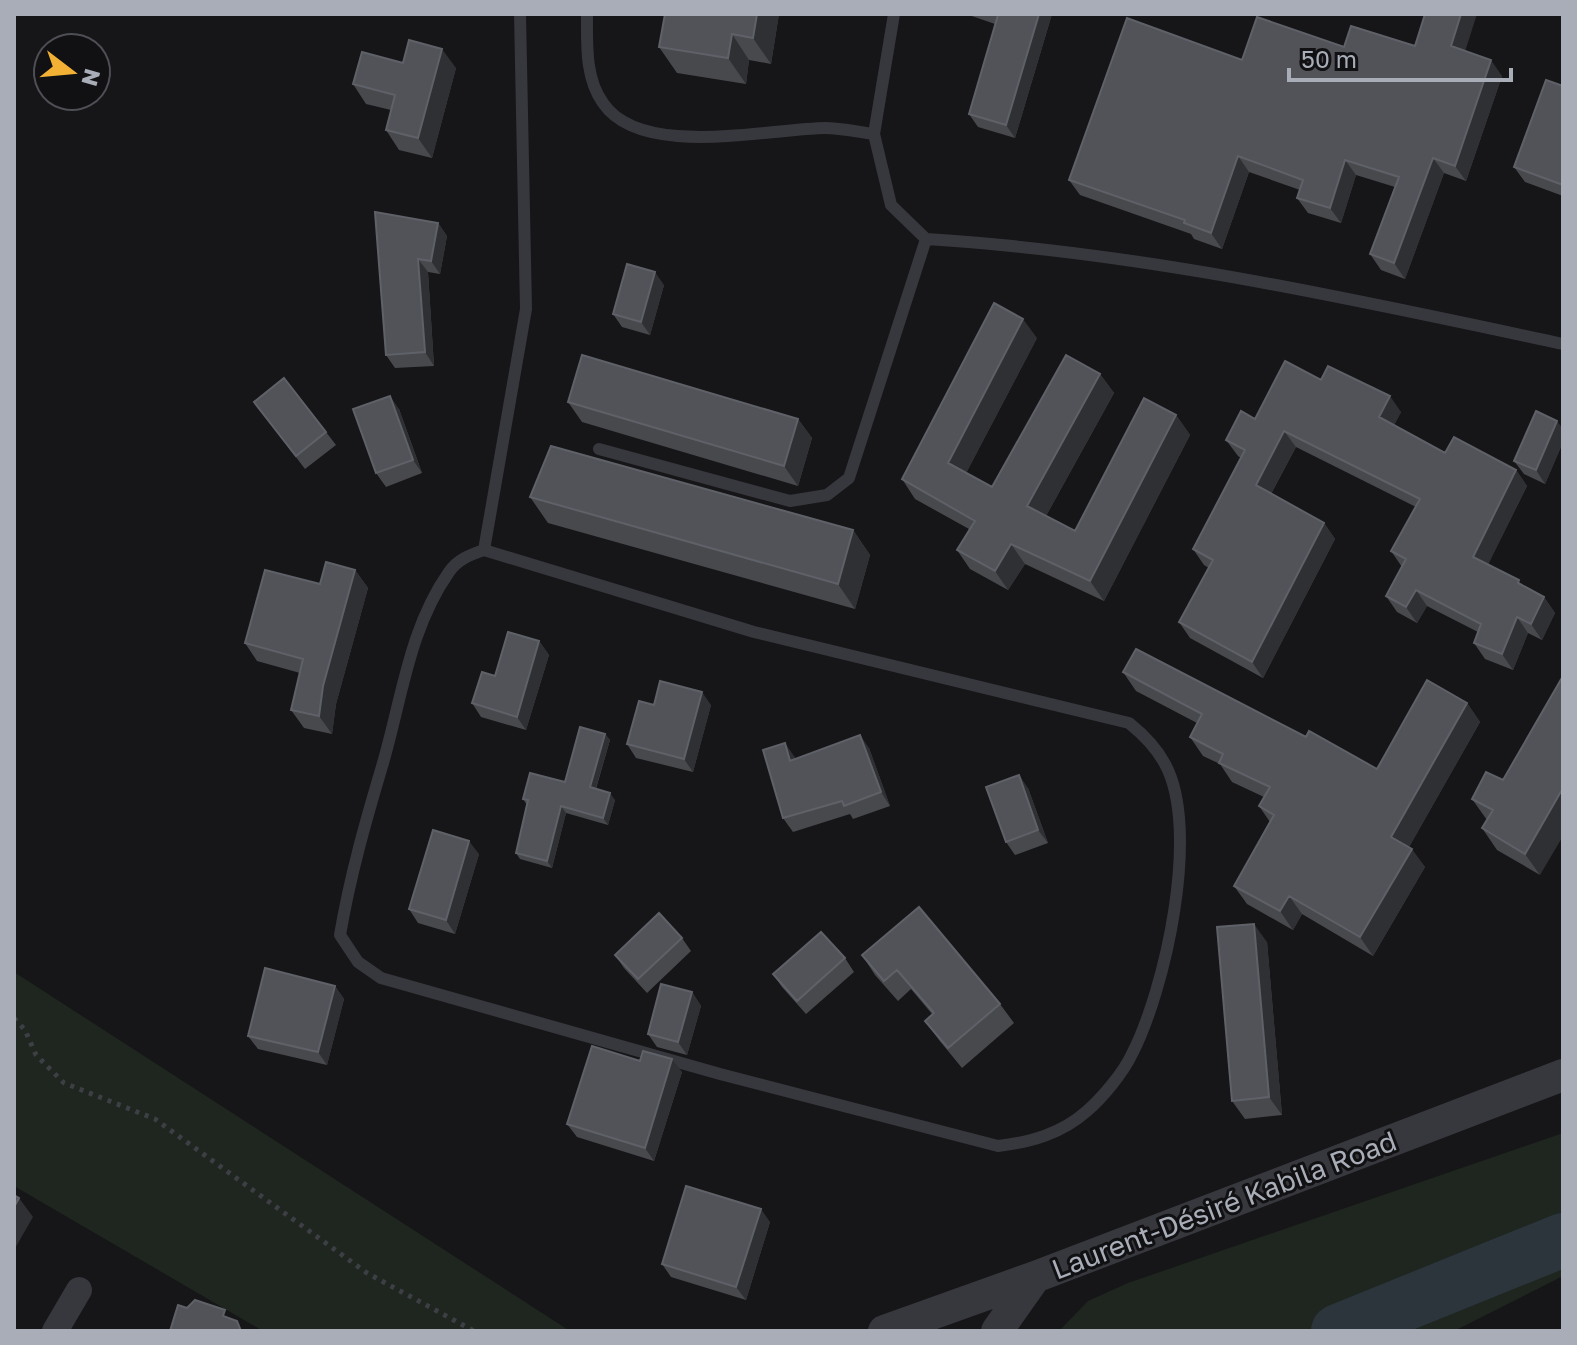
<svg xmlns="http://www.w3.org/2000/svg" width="1577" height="1345" viewBox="0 0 1577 1345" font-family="'Golos Text',sans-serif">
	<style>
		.green { fill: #1e261f }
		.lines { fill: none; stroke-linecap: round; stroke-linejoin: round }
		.river { stroke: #2c353c; stroke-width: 54 }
		.path { stroke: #3d3f44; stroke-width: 5; stroke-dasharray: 4 6; stroke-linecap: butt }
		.service { stroke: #37383d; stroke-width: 12 }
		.minor { stroke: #37383d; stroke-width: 26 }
		.tertiary { stroke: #37383d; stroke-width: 32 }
		.wall { fill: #47494d }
		.shaded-wall { fill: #2f3033 }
		.building { fill: #525359; stroke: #5f6168; stroke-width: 2 }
		.labels { text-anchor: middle; stroke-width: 6; stroke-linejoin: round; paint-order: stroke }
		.street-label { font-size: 28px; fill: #a8adb8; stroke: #111113 }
	</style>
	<rect width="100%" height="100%" fill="#161618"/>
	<path class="green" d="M14,972L570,1331H263L14,1186Z
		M1563,1133V1276L1454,1331H1059L1088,1301L1128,1283Z"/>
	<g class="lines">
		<path class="river" d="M1338,1331L1563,1240"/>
		<path class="path" d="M14,1018L25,1030L36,1055L64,1083L155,1119L367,1273L474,1331"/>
		<path class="service" d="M587,14C587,44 585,78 603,103C641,159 766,129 825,128C841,128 858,132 874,134L891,205L926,239C1140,252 1353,299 1563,344
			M874,134L894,14
			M599,449L790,501L827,495L849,478L926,239
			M484,550L754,632L1129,723C1144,735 1156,747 1165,764C1201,830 1165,990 1132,1054C1123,1073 1103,1097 1087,1111C1061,1134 1031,1142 998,1146L720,1074L381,978L358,962L340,935C350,876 366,820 383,763C402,698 409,629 449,572C458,559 470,555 484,550Z
			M484,550L526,309L520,14"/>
		<path class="minor" d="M55,1331L79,1290"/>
		<path class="tertiary" d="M884,1331L1035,1277L1563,1075
			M997,1331L1035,1277"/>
	</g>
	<path class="wall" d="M665,14H779L771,64L749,60L746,84L677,73L659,47Z
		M966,14H1052L1015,138L978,127L969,114L995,24Z
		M1415,46L1465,51L1502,76L1466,181L1444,173L1405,279L1381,270L1370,254L1395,187L1356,175L1341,223L1308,213L1297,198L1300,190L1249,172L1222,249L1194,239L1191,234L1080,195L1069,180L1242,60L1344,47Z
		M403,63L456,68L432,158L399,150L386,130L391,110L366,104L353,84Z
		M1563,86V196L1525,182L1514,167Z
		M375,212L438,223L447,236L440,274L428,272L434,366L395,368L386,355Z
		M664,285L650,335L622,327L613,314Z
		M1037,338L966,473L992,487L1100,374L1114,393L1046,516L1075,531L1176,415L1190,435L1104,601L1025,564L1008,590L970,569L957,550L969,529L915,499L902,479Z
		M1321,380L1401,412L1394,425L1445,453L1516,470L1527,486L1488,564L1544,597L1555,613L1542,640L1528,633L1513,670L1485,659L1474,643L1478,632L1427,606L1417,623L1397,612L1386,596L1402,567L1391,551L1416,507L1296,447L1271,494L1324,523L1335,539L1263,678L1190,638L1179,622L1209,568L1204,565L1193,549L1241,458L1238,456L1226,440L1255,419Z
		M254,402L326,432L336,445L305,469Z
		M568,402L798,419L812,438L798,486L582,422Z
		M399,409L422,473L386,487L376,473Z
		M1563,429V442L1545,484L1524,474L1514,461Z
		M530,497L853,530L870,555L855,609L548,523Z
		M355,570L368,588L336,704L332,734L304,728L291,710L300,673L257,661L245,643L320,584Z
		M539,641L549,655L526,730L481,717L472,703L495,676Z
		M1123,672L1306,737L1377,769L1467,703L1480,722L1409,847L1425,867L1373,956L1302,914L1293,930L1247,904L1234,886L1270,822L1259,806L1264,797L1232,782L1220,764L1203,756L1190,737L1197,723L1136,691Z
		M654,705H711L693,772L636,758L627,744Z
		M605,734L610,740L596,789L615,800L608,825L566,813L552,868L520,859L516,853L527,805L523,799L565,782Z
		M869,748L890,806L853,819L850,814L793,832L783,818L794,756L795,759Z
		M1486,772L1540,875L1497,850L1482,828L1487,820L1472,799Z
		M1028,788L1048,843L1015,855L1006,842Z
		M479,854L455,934L418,923L409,909Z
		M682,938L691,951L647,993L624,968L615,955Z
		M1267,942L1282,1115L1245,1119L1232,1101Z
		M862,955L1000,1004L1014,1023L962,1068L939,1040L925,1021L932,1014L911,989L898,1001L875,975Z
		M845,958L854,972L806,1014L782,987L773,974Z
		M335,986L344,999L327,1065L258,1049L248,1036Z
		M692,992L701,1006L687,1055L657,1047L648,1034Z
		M640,1061L682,1072L654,1161L577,1137L567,1124Z
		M770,1222L746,1300L671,1277L662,1264Z"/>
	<path class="shaded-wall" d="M757,14H779L771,64L753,38Z
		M1039,14H1052L1015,138L1006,125Z
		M1461,14H1477L1462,61L1451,46Z
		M732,34L749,60L746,84L728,58Z
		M442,49L456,68L432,158L418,138Z
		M1491,60L1502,76L1466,181L1455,166Z
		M1238,156L1249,172L1222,249L1211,233Z
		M1433,158L1444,173L1405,279L1394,263Z
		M1345,160L1356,175L1341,223L1330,208Z
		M438,223L447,236L440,274L431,261Z
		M418,259L428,272L434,366L425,352Z
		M655,272L664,285L650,335L641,322Z
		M1023,319L1037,338L961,483L948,463Z
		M1100,374L1114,393L1041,525L1027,506Z
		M390,396L399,409L422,473L413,460Z
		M1390,396L1401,412L1390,433L1379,417Z
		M1176,415L1190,435L1104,601L1090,581Z
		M798,419L812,438L798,486L784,466Z
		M1557,421L1563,429V442L1545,484L1536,470Z
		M1284,431L1296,447L1267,501L1256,485Z
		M1516,470L1527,486L1484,573L1473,557Z
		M1324,523L1335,539L1263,678L1252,662Z
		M853,530L870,555L855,609L838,584Z
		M1011,544L1025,564L1008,590L995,571Z
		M355,570L368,588L336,704L332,734L319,716L323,686Z
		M1416,590L1427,606L1417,623L1406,607Z
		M1544,597L1555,613L1542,640L1531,624Z
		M1517,617L1528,633L1513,670L1502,654Z
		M539,641L549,655L526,730L517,717Z
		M702,692L711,705L693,772L684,759Z
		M1467,703L1480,722L1404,856L1391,837Z
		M605,734L610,740L594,794L590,787Z
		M860,735L869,748L890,806L881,792Z
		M785,743L794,756L799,774L790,761Z
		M1019,775L1028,788L1048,843L1038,830Z
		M1563,788V836L1540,875L1525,854Z
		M610,793L615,800L608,825L603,818Z
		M561,806L566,813L552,868L547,861Z
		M469,841L479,854L455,934L446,920Z
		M1412,849L1425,867L1373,956L1360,937Z
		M1289,896L1302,914L1293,930L1280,911Z
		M1254,924L1267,942L1282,1115L1269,1097Z
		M335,986L344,999L327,1065L318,1052Z
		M692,992L701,1006L687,1055L678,1042Z
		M672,1059L682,1072L654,1161L645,1148Z
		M19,1198L33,1217L14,1250V1207Z
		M761,1209L770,1222L746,1300L736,1287Z"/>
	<path class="building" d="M665,14H757L753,38L732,34L728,58L659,47Z
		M996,14H1039L1006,125L969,114L998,15Z
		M1425,14H1461L1451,46L1491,60L1455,166L1433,158L1394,263L1370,254L1399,177L1345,160L1330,208L1297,198L1303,180L1238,156L1211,233L1184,223L1185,220L1069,180L1127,18L1242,60L1257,17L1344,47L1351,26L1415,46Z
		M409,40L442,49L418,138L386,130L395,95L353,84L362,52L403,63Z
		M1546,80L1563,86V185L1514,167Z
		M375,212L438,223L431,261L418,259L425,352L386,355Z
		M627,264L655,272L641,322L613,314Z
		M994,303L1023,319L948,463L992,487L1066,355L1100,374L1027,506L1075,531L1144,398L1176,415L1090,581L1011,544L995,571L957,550L975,521L902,479Z
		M582,355L798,419L784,466L568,402Z
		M1285,361L1321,380L1328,366L1390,396L1379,417L1445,453L1454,437L1516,470L1473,557L1519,580L1518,583L1544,597L1531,624L1517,617L1502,654L1474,643L1481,624L1416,590L1406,607L1386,596L1406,559L1391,551L1420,499L1284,431L1256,485L1324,523L1252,662L1179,622L1213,560L1193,549L1245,450L1226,440L1241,411L1255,419Z
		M284,378L326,432L296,456L254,402Z
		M390,396L413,460L376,473L353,409Z
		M1536,411L1557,421L1536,470L1514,461Z
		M551,446L853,530L838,584L530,497Z
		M326,562L355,570L323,686L319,716L291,710L303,659L245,643L265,570L320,584Z
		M508,632L539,641L517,717L472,703L482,672L495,676Z
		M1136,649L1306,737L1309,731L1377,769L1427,680L1467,703L1391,837L1412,849L1360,937L1289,896L1280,911L1234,886L1274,815L1259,806L1270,787L1219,763L1223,754L1190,737L1202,714L1123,672Z
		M1563,676V788L1525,854L1482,828L1493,810L1472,799L1486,772L1503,780Z
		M660,681L702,692L684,759L627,744L639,701L654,705Z
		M580,727L605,734L590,787L610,793L603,818L561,806L547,861L516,853L528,800L523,799L530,773L565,782Z
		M860,735L881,792L844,806L842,801L783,818L763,750L785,743L790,761Z
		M1019,775L1038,830L1006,842L986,787Z
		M433,830L469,841L446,920L409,909Z
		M919,907L1000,1004L948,1048L925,1021L934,1013L897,970L884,981L862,955Z
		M659,913L682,938L638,979L615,955Z
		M1254,924L1269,1097L1232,1101L1217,927Z
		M821,932L845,958L797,1001L773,974Z
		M265,968L335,986L318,1052L248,1036Z
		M661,984L692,992L678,1042L648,1034Z
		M592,1046L640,1061L643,1051L672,1059L645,1148L567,1124Z
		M686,1186L761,1209L736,1287L662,1264Z
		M14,1195L19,1198L14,1207Z
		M195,1300L225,1310L223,1316L237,1321L241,1331H170L178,1305L187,1308Z"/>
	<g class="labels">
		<g class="street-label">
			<text transform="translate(1224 1205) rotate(-21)" y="10">Laurent-Désiré Kabila Road</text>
		</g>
	</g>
	<rect width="1577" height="1345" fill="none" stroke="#a8adb8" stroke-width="32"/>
	<g transform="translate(72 72) rotate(106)"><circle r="38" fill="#111113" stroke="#4d4f55" stroke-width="2"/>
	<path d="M0-6L14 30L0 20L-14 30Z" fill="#f2b134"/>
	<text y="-12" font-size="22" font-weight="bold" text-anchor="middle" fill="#a8adb8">N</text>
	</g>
	<path d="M1289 68v12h222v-12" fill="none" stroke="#a8adb8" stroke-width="4"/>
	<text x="1301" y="68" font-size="24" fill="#a8adb8" stroke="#111113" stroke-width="6" paint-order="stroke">50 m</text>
</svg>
